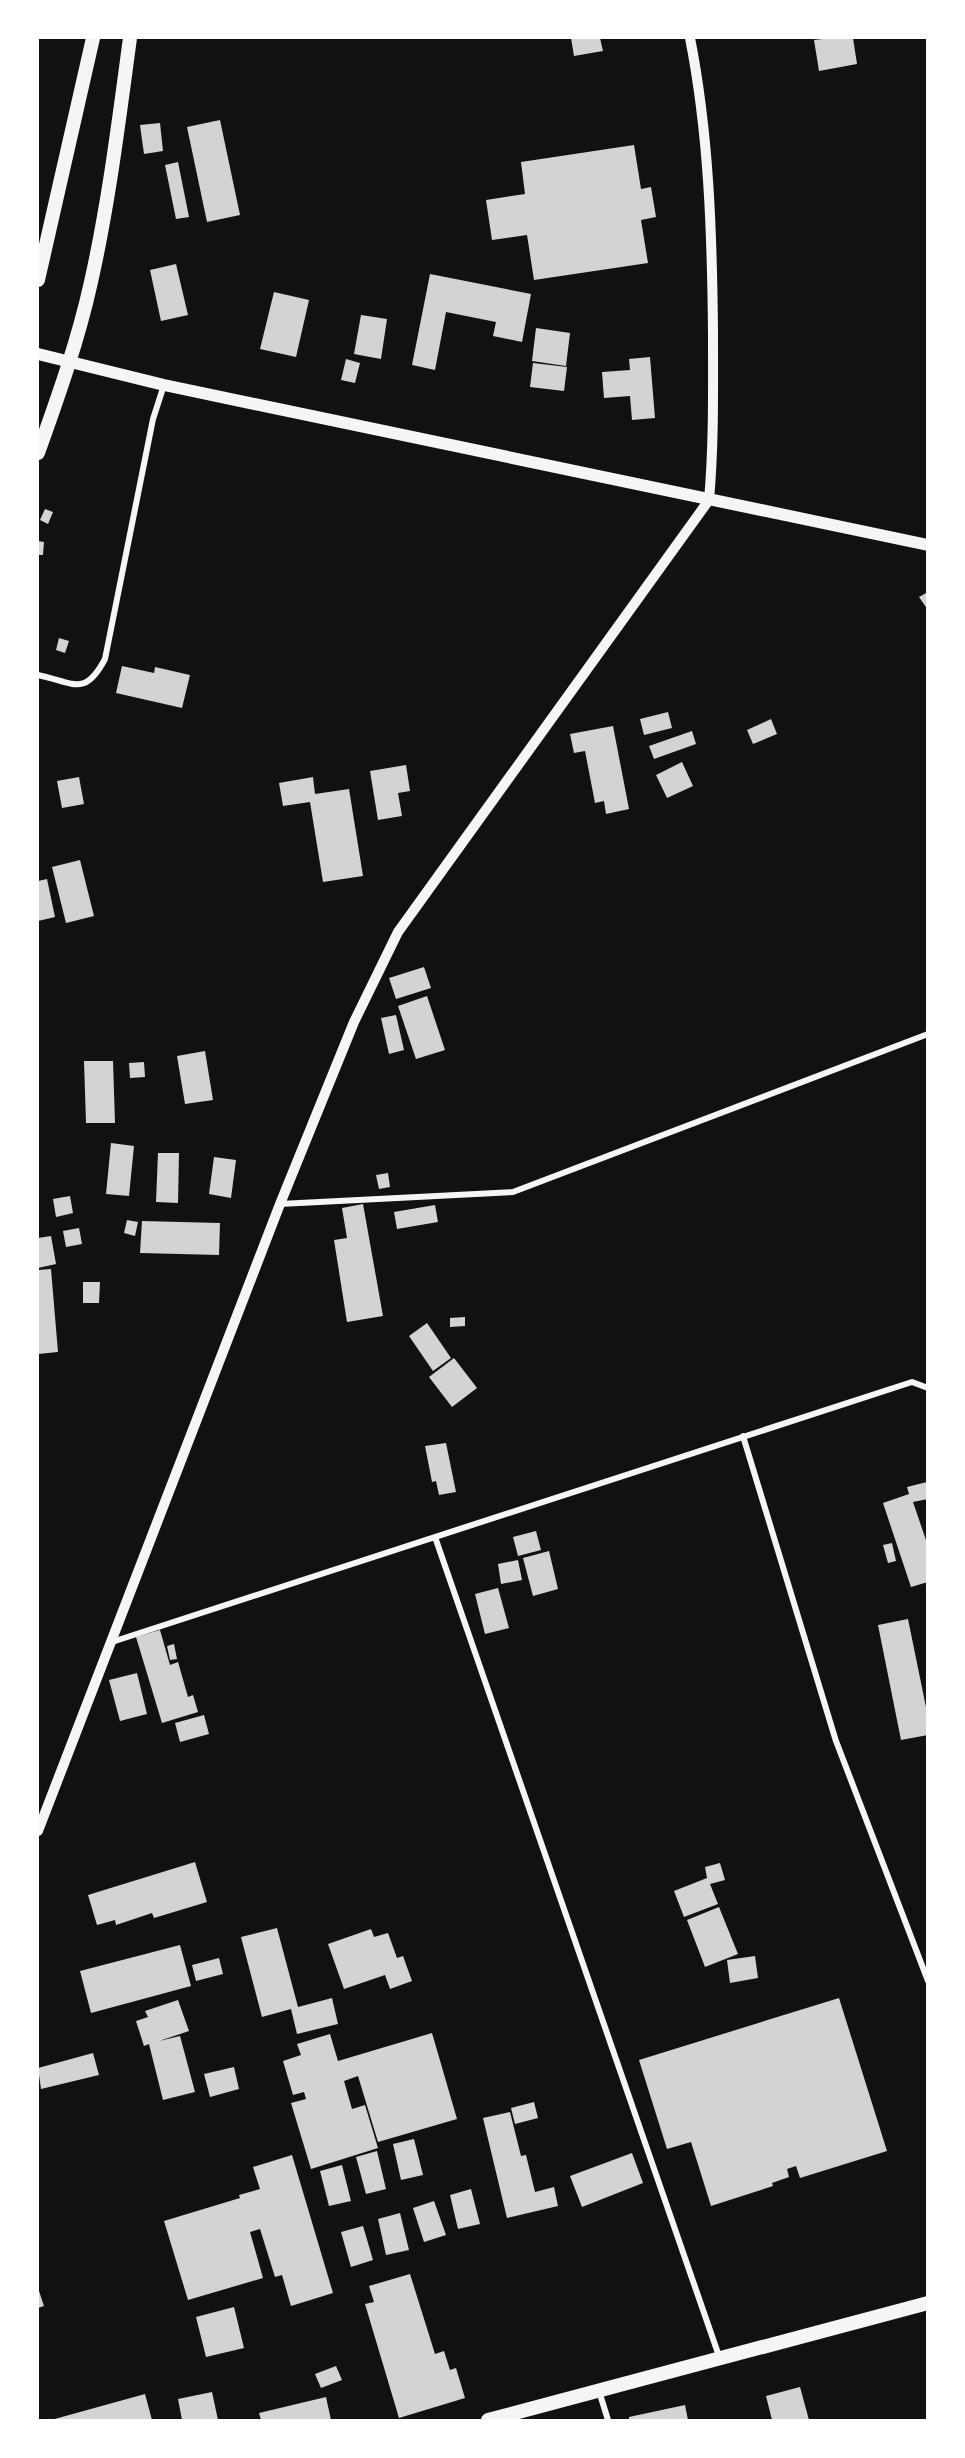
<svg xmlns="http://www.w3.org/2000/svg" width="965" height="2458" viewBox="0 0 965 2458" font-family="'Exo 2',sans-serif">
	<style>
		.building { fill: #d3d3d3 }
		.lines { fill: none; stroke-linecap: round; stroke-linejoin: round }
		.minor { stroke: #f5f5f5; stroke-width: 6 }
		.tertiary { stroke: #f5f5f5; stroke-width: 10 }
		.primary { stroke: #f5f5f5; stroke-width: 12 }
		.trunk { stroke: #f5f5f5; stroke-width: 14 }
	</style>
	<rect width="100%" height="100%" fill="#111"/>
	<path class="building" d="M571,38H600L603,51L574,56Z
		M830,38H853L857,64L819,71L814,40Z
		M220,120L240,215L207,222L187,127Z
		M160,123L163,151L144,154L140,125Z
		M634,145L641,189L651,187L656,217L641,220L648,263L534,280L527,235L492,240L486,200L525,194L521,162Z
		M178,162L189,217L176,219L165,165Z
		M176,264L188,315L161,321L150,270Z
		M430,274L531,294L522,342L493,336L496,322L446,312L435,370L412,365Z
		M274,292L309,300L296,357L260,349Z
		M361,315L387,319L381,359L354,354Z
		M536,328L570,333L566,366L532,361Z
		M650,357L655,418L632,420L630,396L604,398L602,372L630,370L629,359Z
		M346,359L360,363L355,383L341,380Z
		M533,363L567,367L564,391L530,387Z
		M45,509L53,512L48,524L40,520Z
		M38,541L44,542L43,555H38Z
		M928,592V610L919,597Z
		M59,638L69,641L65,653L56,650Z
		M122,666L154,673L155,667L190,675L182,708L116,693Z
		M668,712L672,728L644,735L640,719Z
		M771,719L777,734L753,744L747,730Z
		M613,726L629,809L606,814L604,801L595,803L585,751L574,753L570,734Z
		M692,731L696,744L654,759L649,746Z
		M682,762L693,786L667,798L656,775Z
		M406,765L410,791L398,793L402,816L378,820L370,771Z
		M79,777L84,804L62,808L57,781Z
		M313,777L315,794L349,789L363,876L323,882L310,802L283,806L279,783Z
		M80,860L94,916L66,923L52,867Z
		M47,879L55,917L38,921V881Z
		M424,967L431,988L396,999L389,978Z
		M427,996L445,1050L416,1059L398,1006Z
		M396,1015L404,1050L389,1054L381,1018Z
		M205,1051L213,1100L185,1104L177,1056Z
		M84,1061H113L115,1123H86Z
		M144,1062L145,1077L130,1078L129,1063Z
		M111,1143L134,1146L129,1196L106,1194Z
		M158,1153H179L178,1203L156,1202Z
		M214,1157L236,1160L231,1198L209,1194Z
		M388,1173L390,1187L379,1189L376,1175Z
		M70,1196L73,1213L56,1217L53,1199Z
		M363,1204L383,1316L347,1322L334,1240L347,1238L342,1208Z
		M435,1205L438,1222L397,1229L394,1212Z
		M127,1220L138,1222L135,1236L124,1233Z
		M142,1221L220,1223L219,1255L140,1253Z
		M79,1228L82,1244L66,1247L63,1231Z
		M51,1236L56,1264L38,1268V1238Z
		M51,1269L58,1352L38,1354V1270Z
		M83,1282H100L99,1303H83Z
		M465,1317V1326L450,1327V1318Z
		M427,1323L451,1358L433,1371L409,1336Z
		M454,1358L477,1388L452,1407L429,1377Z
		M446,1443L456,1492L439,1495L436,1481L432,1482L425,1446Z
		M927,1482L928,1499L913,1502L928,1546V1582L911,1587L883,1503L909,1494L907,1487Z
		M536,1531L541,1550L518,1556L513,1537Z
		M892,1543L896,1561L888,1563L883,1545Z
		M549,1551L558,1589L533,1596L523,1558Z
		M518,1560L522,1580L501,1584L498,1564Z
		M498,1588L509,1628L485,1634L475,1594Z
		M908,1619L928,1717V1735L901,1740L878,1625Z
		M160,1630L170,1665L178,1662L188,1697L193,1695L198,1712L162,1723L136,1637Z
		M174,1644L177,1659L170,1660L167,1646Z
		M137,1673L147,1714L120,1721L109,1680Z
		M204,1715L209,1734L180,1742L175,1723Z
		M195,1862L207,1902L154,1918L152,1913L116,1925L115,1920L97,1925L88,1895Z
		M720,1863L725,1880L710,1884L718,1904L684,1917L674,1891L707,1878L705,1867Z
		M719,1907L738,1954L705,1967L687,1920Z
		M277,1928L298,2007L332,1998L338,2024L297,2034L291,2009L262,2017L241,1937Z
		M371,1929L374,1937L388,1933L397,1958L403,1956L412,1981L390,1989L385,1975L344,1989L328,1944Z
		M180,1945L191,1986L91,2013L80,1971Z
		M755,1956L758,1978L730,1983L727,1960Z
		M219,1958L223,1974L196,1981L192,1965Z
		M839,1998L887,2151L800,2178L796,2166L787,2169L789,2177L772,2183L773,2186L711,2206L691,2142L667,2149L639,2060Z
		M178,2000L189,2031L159,2041L180,2036L195,2092L163,2100L149,2044L144,2046L136,2021L148,2017L145,2011Z
		M432,2033L457,2119L378,2142L358,2076L344,2081L352,2109L365,2105L378,2148L311,2169L291,2103L306,2099L304,2092L293,2095L283,2061L301,2055L297,2044L330,2034L338,2061Z
		M93,2053L99,2075L41,2089L38,2068Z
		M234,2067L239,2089L210,2097L204,2074Z
		M534,2102L538,2118L515,2124L511,2108Z
		M510,2112L521,2156L526,2155L535,2192L554,2187L558,2206L507,2218L483,2118Z
		M414,2139L423,2175L401,2180L393,2144Z
		M377,2151L386,2189L366,2194L356,2157Z
		M632,2153L643,2183L582,2207L570,2176Z
		M292,2155L333,2293L291,2306L282,2275L275,2277L260,2229L250,2232L243,2207L263,2278L188,2300L164,2221L240,2198L239,2195L260,2189L253,2167Z
		M342,2165L351,2201L329,2206L320,2171Z
		M471,2189L480,2224L458,2229L450,2195Z
		M434,2201L446,2235L424,2242L413,2208Z
		M400,2213L409,2250L386,2255L378,2219Z
		M363,2226L373,2260L351,2267L341,2232Z
		M410,2274L435,2354L444,2351L450,2370L456,2368L465,2398L399,2418L365,2304L374,2302L369,2286Z
		M38,2288L44,2306L38,2308Z
		M234,2307L244,2348L206,2357L196,2317Z
		M336,2366L342,2380L321,2388L315,2374Z
		M800,2387L809,2420H772L766,2396Z
		M212,2392L218,2420H182L178,2399Z
		M145,2394L152,2420H51Z
		M326,2397L331,2420H261L259,2413Z
		M685,2405L688,2420H629V2417Z"/>
	<g class="lines">
		<path class="minor" d="M38,675C74,683 85,697 105,659L153,419L164,385
			M280,1204L513,1192L928,1034
			M743,1436L836,1741L928,1981
			M435,1537L720,2359
			M112,1642L912,1382L928,1388
			M599,2391L608,2420"/>
		<path class="tertiary" d="M38,1831L280,1204L354,1022L398,932L709,500C714,444 713,388 713,332C712,233 709,134 690,38"/>
		<path class="primary" d="M38,354L164,385L928,545"/>
		<path class="trunk" d="M38,280L93,38
			M38,453C58,397 78,341 91,282C109,202 119,119 130,38
			M488,2420L928,2303"/>
	</g>
	<rect width="965" height="2458" fill="none" stroke="#ffffff" stroke-width="78"/>
</svg>
